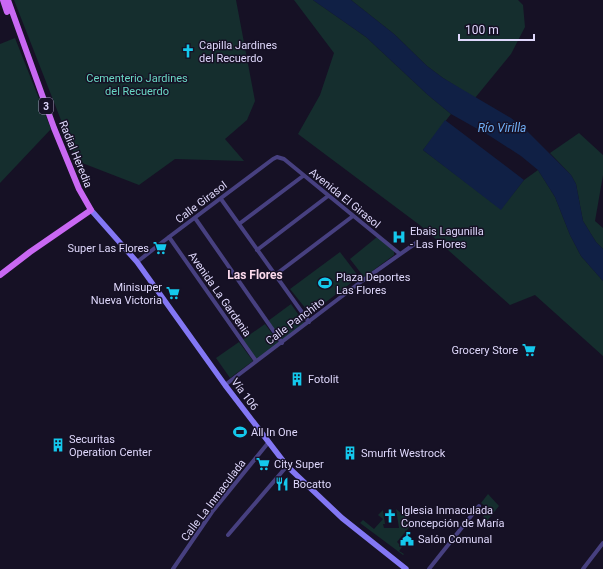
<svg xmlns="http://www.w3.org/2000/svg" width="603" height="569" viewBox="0 0 603 569" font-family="Roboto,sans-serif">
	<style>
		.green { fill: #152e2e }
		.water { fill: #102045 }
		.lines { fill: none; stroke-linecap: round; stroke-linejoin: round }
		.minor { stroke: #474080; stroke-width: 4 }
		.secondary { stroke: #8377f4; stroke-width: 5.5 }
		.primary { stroke: #c968f3; stroke-width: 6 }
		.labels { text-anchor: middle; stroke-width: 3; stroke-linejoin: round; paint-order: stroke }
		.shield { fill: #161125; stroke: #a39cbc; stroke-width: 1 }
		.shield-label { font-size: 10px; font-weight: bold; fill: #dfd8fc }
		.poi-label { font-size: 11px; fill: #dfd8fc; stroke: #161125; text-anchor: start }
		.park-label { font-size: 11px; fill: #69d7c3; stroke: #161125 }
		.street-label { font-size: 11px; fill: #dfd8fc; stroke: #161125 }
		.water-label { font-size: 12px; font-style: italic; fill: #6fadf3; stroke: #161125 }
		.neighbourhood-label { font-size: 12px; font-weight: bold; fill: #fcdaed; stroke: #161125 }
	</style>
	<rect width="100%" height="100%" fill="#161125"/>
	<path class="green" d="M14,0H236L255,101L247,120L225,139L244,161L175,159L139,185L77,161Z
		M294,0H313L366,37L428,95L451,114L423,150L501,209L524,180L538,170L555,197L570,235L581,256L603,281V356L535,295L510,305L421,226L298,134L320,95L334,53Z
		M351,0H518L523,5L525,27L511,54L475,98L443,78L427,66L394,34Z
		M15,38L51,129L0,183V44Z
		M579,133L603,155V175L595,221L603,228V249L596,242L583,221L576,184L571,175L550,153Z
		M377,237L394,251V255L364,277L350,259Z
		M340,252L359,277L310,314L290,289Z
		M291,304L305,324L282,340L268,321Z
		M265,324L279,343L256,360L242,340Z
		M239,342L253,361L230,378L216,358Z
		M488,494L499,506L487,521L483,517L489,509L481,503Z
		M396,509L413,523L397,542L402,547L399,551L404,554L403,555L360,523L363,520L374,529L383,519L378,515L383,510L385,524H383L384,528H399Z"/>
	<path class="water" d="M313,0H351L394,34L427,66L443,78L511,118L528,132L571,175L576,184L583,221L596,242L603,249V281L581,256L570,235L555,197L538,170L521,156L490,136L451,114L428,95L366,37Z
		M445,120L524,180L501,210L423,150Z"/>
	<g class="lines">
		<path class="minor" d="M221,199L309,322
			M195,218L282,343
			M239,224L303,176
			M169,237L256,361
			M257,250L328,196
			M137,262L169,237L273,159L277,157L284,159L400,254
			M275,275L353,216
			M225,385L362,281L416,243
			M228,535L287,466
			M173,569L212,512L268,443
			M429,569L479,506
			M583,569L603,543"/>
		<path class="secondary" d="M91,210L137,262L225,385L287,466L342,518L406,569"/>
		<path class="primary" d="M3,0L7,12
			M0,275L30,252L91,210L79,189L54,128L8,0"/>
	</g>
	<defs>
		<g id="church-bare" transform="scale(1.08)"><path d="M-1.2-6h2.4v3.5h3.3v2.4h-3.3V6h-2.4V-.1h-3.3v-2.4h3.3Z" fill="#14c8ec" stroke="#161125" stroke-width="2.5" paint-order="stroke"/></g>
		<g id="hospital-bare" transform="scale(1.08)"><path d="M-5-5h3v3.5h4V-5h3V5h-3V1.5h-4V5h-3Z" fill="#14c8ec" stroke="#161125" stroke-width="2.5" paint-order="stroke"/></g>
		<g id="supermarket-bare" transform="scale(1.08)"><path d="M-6-5.5h2.5l.6 2H6L4.5 2H-2.5L-4.4-4H-6ZM-1.5 3.2a1.3 1.3 0 1 0 .1 0ZM3 3.2a1.3 1.3 0 1 0 .1 0Z" fill="#14c8ec" stroke="#161125" stroke-width="2.5" paint-order="stroke"/></g>
		<g id="stadium-bare" transform="scale(1.08)"><path d="M0-5a6.5 5 0 1 0 0 10a6.5 5 0 1 0 0-10ZM-3.5-1.8h7v3.6h-7Z" fill="#14c8ec" stroke="#161125" stroke-width="2.5" paint-order="stroke"/></g>
		<g id="building-bare" transform="scale(1.08)"><path d="M-4-6H4V6H1V3H-1V6H-4ZM-2.5-4.3h1.7v1.8h-1.7ZM.8-4.3h1.7v1.8H.8ZM-2.5-1h1.7V.8h-1.7ZM.8-1h1.7V.8H.8Z" fill="#14c8ec" stroke="#161125" stroke-width="2.5" paint-order="stroke"/></g>
		<g id="restaurant-bare" transform="scale(1.08)"><path d="M-5-6h1v4h1v-4h1v4h1v-4h1v5L-1.5 .5V6h-2V.5L-5-1ZM5-6V6H3V1.5H1.5Q1.5-4 5-6Z" fill="#14c8ec" stroke="#161125" stroke-width="2.5" paint-order="stroke"/></g>
		<g id="civic-bare" transform="scale(1.08)"><path d="M-.6-6.5H3V-4.5H.6V-3L4-1V1h2V6H-6V1h2V-1L-.6-3ZM-1.2 2.5V6h2.4V2.5Z" fill="#14c8ec" stroke="#161125" stroke-width="2.5" paint-order="stroke"/></g>
	</defs>
	<g fill-rule="evenodd">
		<use href="#church-bare" x="188" y="51"/>
		<use href="#hospital-bare" x="399" y="237"/>
		<use href="#supermarket-bare" x="160" y="248"/>
		<use href="#stadium-bare" x="325" y="283"/>
		<use href="#supermarket-bare" x="173" y="293"/>
		<use href="#supermarket-bare" x="529" y="350"/>
		<use href="#building-bare" x="297" y="379"/>
		<use href="#stadium-bare" x="240" y="432"/>
		<use href="#building-bare" x="58" y="445"/>
		<use href="#building-bare" x="350" y="453"/>
		<use href="#supermarket-bare" x="263" y="464"/>
		<use href="#restaurant-bare" x="282" y="484"/>
		<use href="#church-bare" x="390" y="516"/>
		<use href="#civic-bare" x="407" y="539"/>
	</g>
	<g class="labels">
		<rect class="shield" x="39" y="98" width="14" height="16" rx="3"/>
		<g class="shield-label">
			<text x="46" y="110">3</text>
		</g>
		<g class="poi-label">
			<text x="199" y="49">Capilla Jardines<tspan x="199" dy="13">del Recuerdo</tspan></text>
			<text x="410" y="235">Ebais Lagunilla<tspan x="410" dy="13">- Las Flores</tspan></text>
			<text x="149" y="252" text-anchor="end">Super Las Flores</text>
			<text x="336" y="281">Plaza Deportes<tspan x="336" dy="13">Las Flores</tspan></text>
			<text x="162" y="291" text-anchor="end">Minisuper<tspan x="162" dy="13">Nueva Victoria</tspan></text>
			<text x="518" y="354" text-anchor="end">Grocery Store</text>
			<text x="308" y="383">Fotolit</text>
			<text x="251" y="436">All In One</text>
			<text x="69" y="443">Securitas<tspan x="69" dy="13">Operation Center</tspan></text>
			<text x="361" y="457">Smurfit Westrock</text>
			<text x="274" y="468">City Super</text>
			<text x="293" y="488">Bocatto</text>
			<text x="401" y="514">Iglesia Inmaculada<tspan x="401" dy="13">Concepción de María</tspan></text>
			<text x="418" y="543">Salón Comunal</text>
		</g>
		<g class="park-label">
			<text x="137" y="82">Cementerio Jardines<tspan x="137" dy="13">del Recuerdo</tspan></text>
		</g>
		<g class="street-label">
			<text transform="translate(76 154) rotate(68)" y="4">Radial Heredia</text>
			<text transform="translate(345 198) rotate(39)" y="4">Avenida El Girasol</text>
			<text transform="translate(201 202) rotate(-37)" y="4">Calle Girasol</text>
			<text transform="translate(220 294) rotate(55)" y="4">Avenida La Gardenia</text>
			<text transform="translate(295 321) rotate(-37)" y="4">Calle Panchito</text>
			<text transform="translate(245 394) rotate(53)" y="4">Vía 106</text>
			<text transform="translate(213 500) rotate(-53)" y="4">Calle La Inmaculada</text>
		</g>
		<g class="water-label">
			<text x="502" y="132">Río Virilla</text>
		</g>
		<g class="neighbourhood-label">
			<text x="255" y="279">Las Flores</text>
		</g>
	</g>
	<path d="M459 34v6h75v-6" fill="none" stroke="#dfd8fc" stroke-width="2"/>
	<text x="465" y="34" font-size="12" fill="#dfd8fc" stroke="#161125" stroke-width="3" paint-order="stroke">100 m</text>
</svg>
